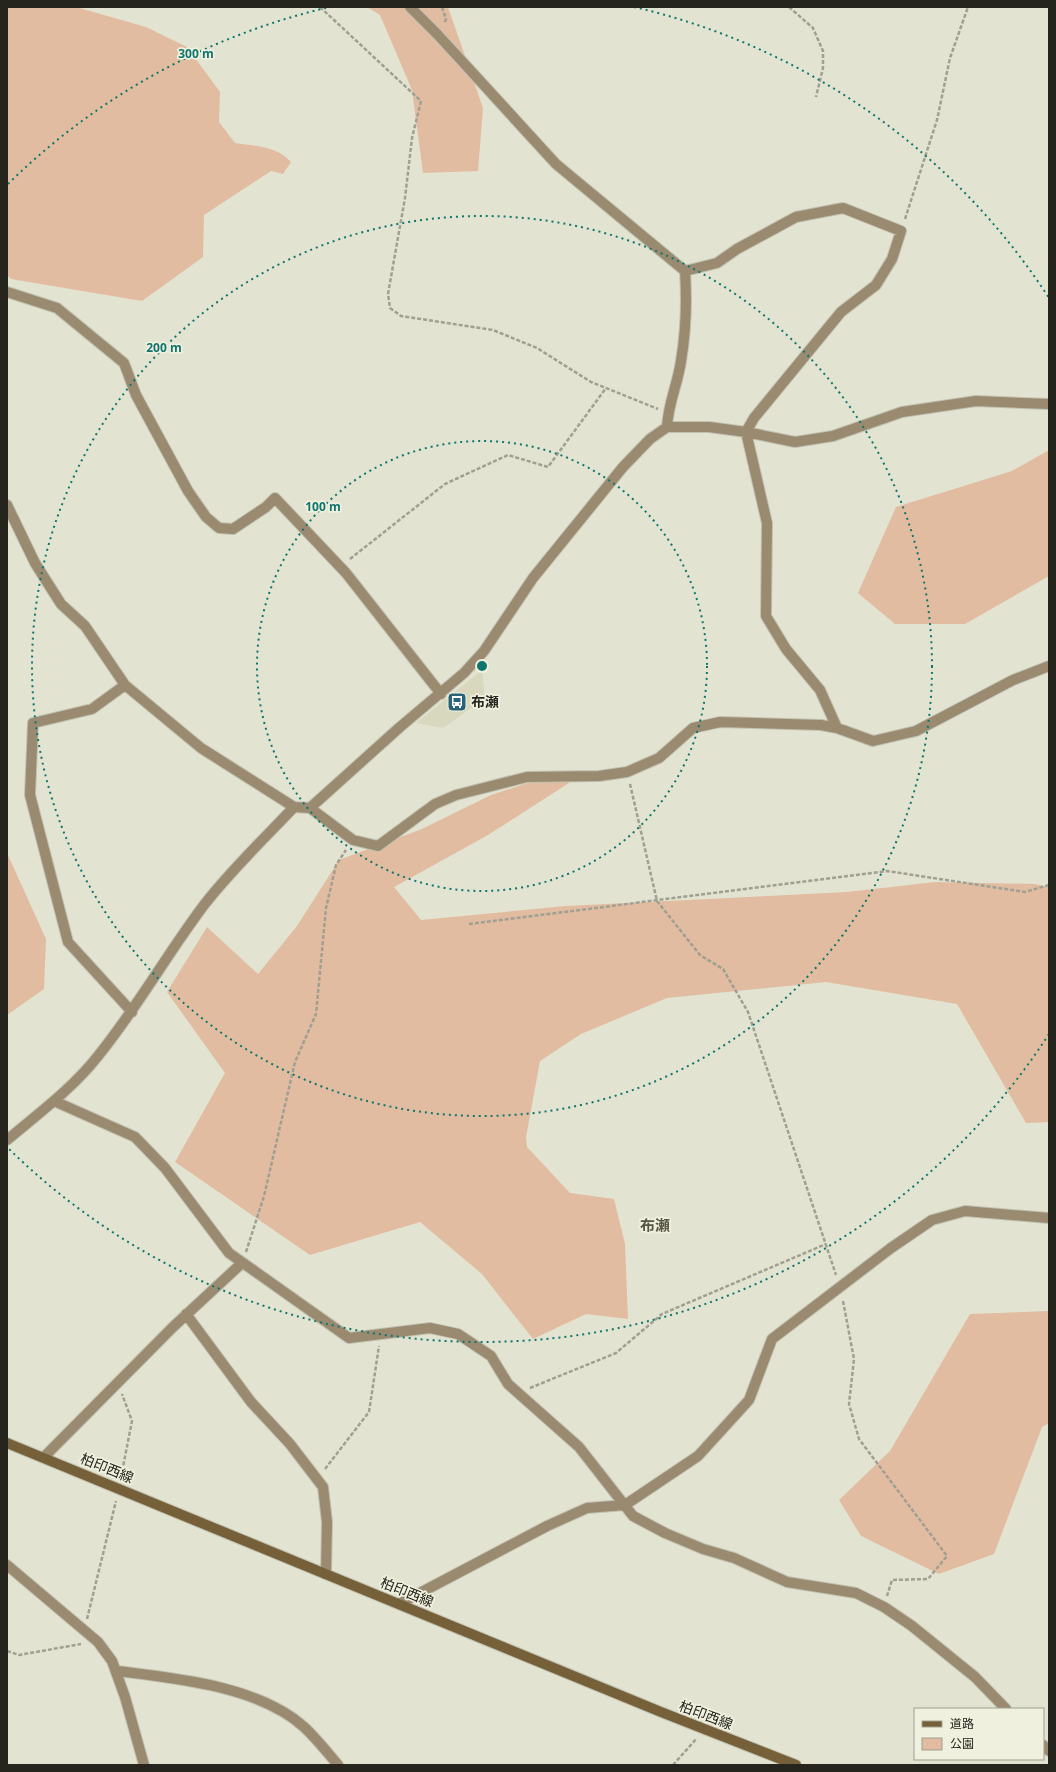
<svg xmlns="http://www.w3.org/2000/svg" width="1056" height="1772" viewBox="0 0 1056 1772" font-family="'Open Sans','Noto Sans JP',sans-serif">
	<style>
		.built { fill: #d8d8bf }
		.green { fill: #e1bca1 }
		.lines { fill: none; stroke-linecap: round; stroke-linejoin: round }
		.minor-casing { stroke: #c1c1b1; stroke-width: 12 }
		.secondary-casing { stroke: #c1c1b1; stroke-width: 12 }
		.path { stroke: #a0a092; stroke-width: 2.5; stroke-dasharray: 4 2; stroke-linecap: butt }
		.minor { stroke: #998a70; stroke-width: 10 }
		.secondary { stroke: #766039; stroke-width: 10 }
		.ring { fill: none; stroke: #0f766e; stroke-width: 2; stroke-dasharray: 2 4 }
		.labels { text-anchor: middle; stroke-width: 3.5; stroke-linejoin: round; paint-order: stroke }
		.poi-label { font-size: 14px; font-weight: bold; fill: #25251e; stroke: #f0f0de; text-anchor: start }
		.street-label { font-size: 14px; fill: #25251e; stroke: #f0f0de }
		.neighbourhood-label { font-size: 15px; font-weight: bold; fill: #575647; stroke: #f0f0de }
		.centre { fill: #0f766e; stroke: #f0f0de; stroke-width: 2 }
		.ring-label { font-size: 12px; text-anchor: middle; font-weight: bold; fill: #0f766e; stroke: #f0f0de; stroke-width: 3.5; stroke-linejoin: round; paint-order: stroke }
	</style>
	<rect width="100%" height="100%" fill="#e3e3d1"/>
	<path class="built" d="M482,670L485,698L443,728L416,723Z"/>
	<path class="green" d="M7,7H76L146,27L187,47L220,92L219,122L235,143C255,146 277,146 291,162L283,174L271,171L204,215L203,257L142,301L11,279L7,275Z
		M367,7H448L483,108L478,171L423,173L412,90L380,15Z
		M1049,450V576L965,624H895L858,593L896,507L1012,471Z
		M562,772L569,783L488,835L394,887L421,920L566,906L847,892L935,882L1035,884L1049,887V1122L1026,1123L957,1004L826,982L667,998L581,1034L540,1061L526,1137L527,1147L570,1193L614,1199L625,1244L628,1319L586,1314L533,1339L482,1274L420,1222L310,1255L175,1162L225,1073L167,992L207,927L258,974L297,926L339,860L422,829L491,795Z
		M7,853L46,939L44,989L7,1015Z
		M1049,1311V1423L1042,1427L994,1554L939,1574L861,1536L839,1500L890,1451L970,1314Z"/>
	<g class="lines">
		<g class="minor-casing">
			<path id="minor" d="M410,7L438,35L556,164L685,271C687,301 686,331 681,361C678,383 668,404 667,427
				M685,271L717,263L737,249L796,217L843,208L901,231L892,259L876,285L841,312L754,418L746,432L767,523L766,616L786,649L820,690L837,728
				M7,292L57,308L124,363L136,395L188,491L206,517L219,528L233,529L266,507L275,498L346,573L441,694
				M7,505L35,563L61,604L85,626L125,685L201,748L294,807
				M125,685L92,709L33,723L30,795L68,942L132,1012
				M310,808L353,840L378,846L435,804L456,795L527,777L599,776L627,772L659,758L693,728L720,722L821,725L837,728L873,741L916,731L1013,680L1049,666
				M54,1101L135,1137L165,1168L229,1253L349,1338L430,1328L458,1334L491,1356L508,1384L579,1447L633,1516L665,1533L703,1549L734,1558L787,1582L856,1593L884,1607L912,1626L975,1677L1006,1709
				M7,1140C38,1114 73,1088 98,1056C137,1008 167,954 204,905C231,870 264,839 294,807L310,808L400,727L464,673L484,651L533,578L623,467L650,439L667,427H709L746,432L795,442L833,436L902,412L976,401L1049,404
				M186,1314L251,1402L290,1444L323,1487L327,1522L326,1574
				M44,1457L173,1327L242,1263
				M7,1565L98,1642L112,1661L125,1697L144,1765
				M399,1604L547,1526L587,1508L625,1505L698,1456L749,1400L772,1339L891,1248L932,1220L965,1211L1049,1218
				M117,1671C174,1678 259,1686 304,1727C316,1738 327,1752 338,1765
				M1043,1745L1049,1751"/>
		</g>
		<g class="secondary-casing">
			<path id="secondary" d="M7,1443L661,1712L796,1765"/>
		</g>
		<path class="path" d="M320,7L421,101L412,138L405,198L388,294L390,308L401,316L493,330L537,348L591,382L658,409
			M442,7L446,19L444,24
			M789,7L813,28L823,51V68L816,97
			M905,219L937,120L950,58L968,7
			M350,559L445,484L508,455L548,467L606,388
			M630,784L657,901L700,955L723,969L748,1012L836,1275
			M469,924L887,871L1025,892L1049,885
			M246,1252L264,1196L295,1062L316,1014L326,908L336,865L346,850
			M843,1301L854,1359L849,1404L859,1439L947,1556L928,1579L892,1580L887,1596
			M530,1388L616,1353L662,1314L826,1244
			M325,1469L369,1412L379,1346
			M121,1477L132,1421L122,1394
			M87,1619L116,1501
			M7,1651L19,1655L81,1644
			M673,1765L697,1738"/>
		<use href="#minor" class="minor"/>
		<use href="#secondary" class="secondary"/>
	</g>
	<g class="ring">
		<circle cx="482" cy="666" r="225"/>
		<circle cx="482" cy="666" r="450"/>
		<path d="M1049 1034A676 676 0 0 1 8 1148M8 184A676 676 0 0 1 330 7M634 7A676 676 0 0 1 1049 298"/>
	</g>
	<defs>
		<g id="bus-square" transform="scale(1)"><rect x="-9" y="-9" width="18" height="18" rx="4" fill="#29627b" stroke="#f0f0de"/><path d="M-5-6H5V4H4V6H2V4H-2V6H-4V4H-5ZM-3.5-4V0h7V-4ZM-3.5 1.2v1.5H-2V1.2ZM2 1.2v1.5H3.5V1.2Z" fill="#fff"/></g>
	</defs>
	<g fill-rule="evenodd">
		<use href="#bus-square" x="457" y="702"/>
	</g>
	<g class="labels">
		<g class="poi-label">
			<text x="471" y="707">布瀬</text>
		</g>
		<g class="street-label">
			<text transform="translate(107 1468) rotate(22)" y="5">柏印西線</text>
			<text transform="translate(407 1592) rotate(22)" y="5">柏印西線</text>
			<text transform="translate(706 1715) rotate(21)" y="5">柏印西線</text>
		</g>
		<g class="neighbourhood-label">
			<text x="655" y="1231">布瀬</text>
		</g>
	</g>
	<circle cx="482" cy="666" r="6" class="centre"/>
	<g class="ring-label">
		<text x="196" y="58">300 m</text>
		<text x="164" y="352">200 m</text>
		<text x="323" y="511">100 m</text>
	</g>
	<rect width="1056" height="1772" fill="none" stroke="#25251e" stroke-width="16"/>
	<rect x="914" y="1708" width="130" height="52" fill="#f0f0de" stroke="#9f9f91"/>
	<rect x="922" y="1721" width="20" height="6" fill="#766039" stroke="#9f9f91"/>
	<text x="950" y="1728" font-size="12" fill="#25251e">道路</text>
	<rect x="922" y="1738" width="20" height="12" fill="#e1bca1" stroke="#9f9f91"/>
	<text x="950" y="1748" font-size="12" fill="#25251e">公園</text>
</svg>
